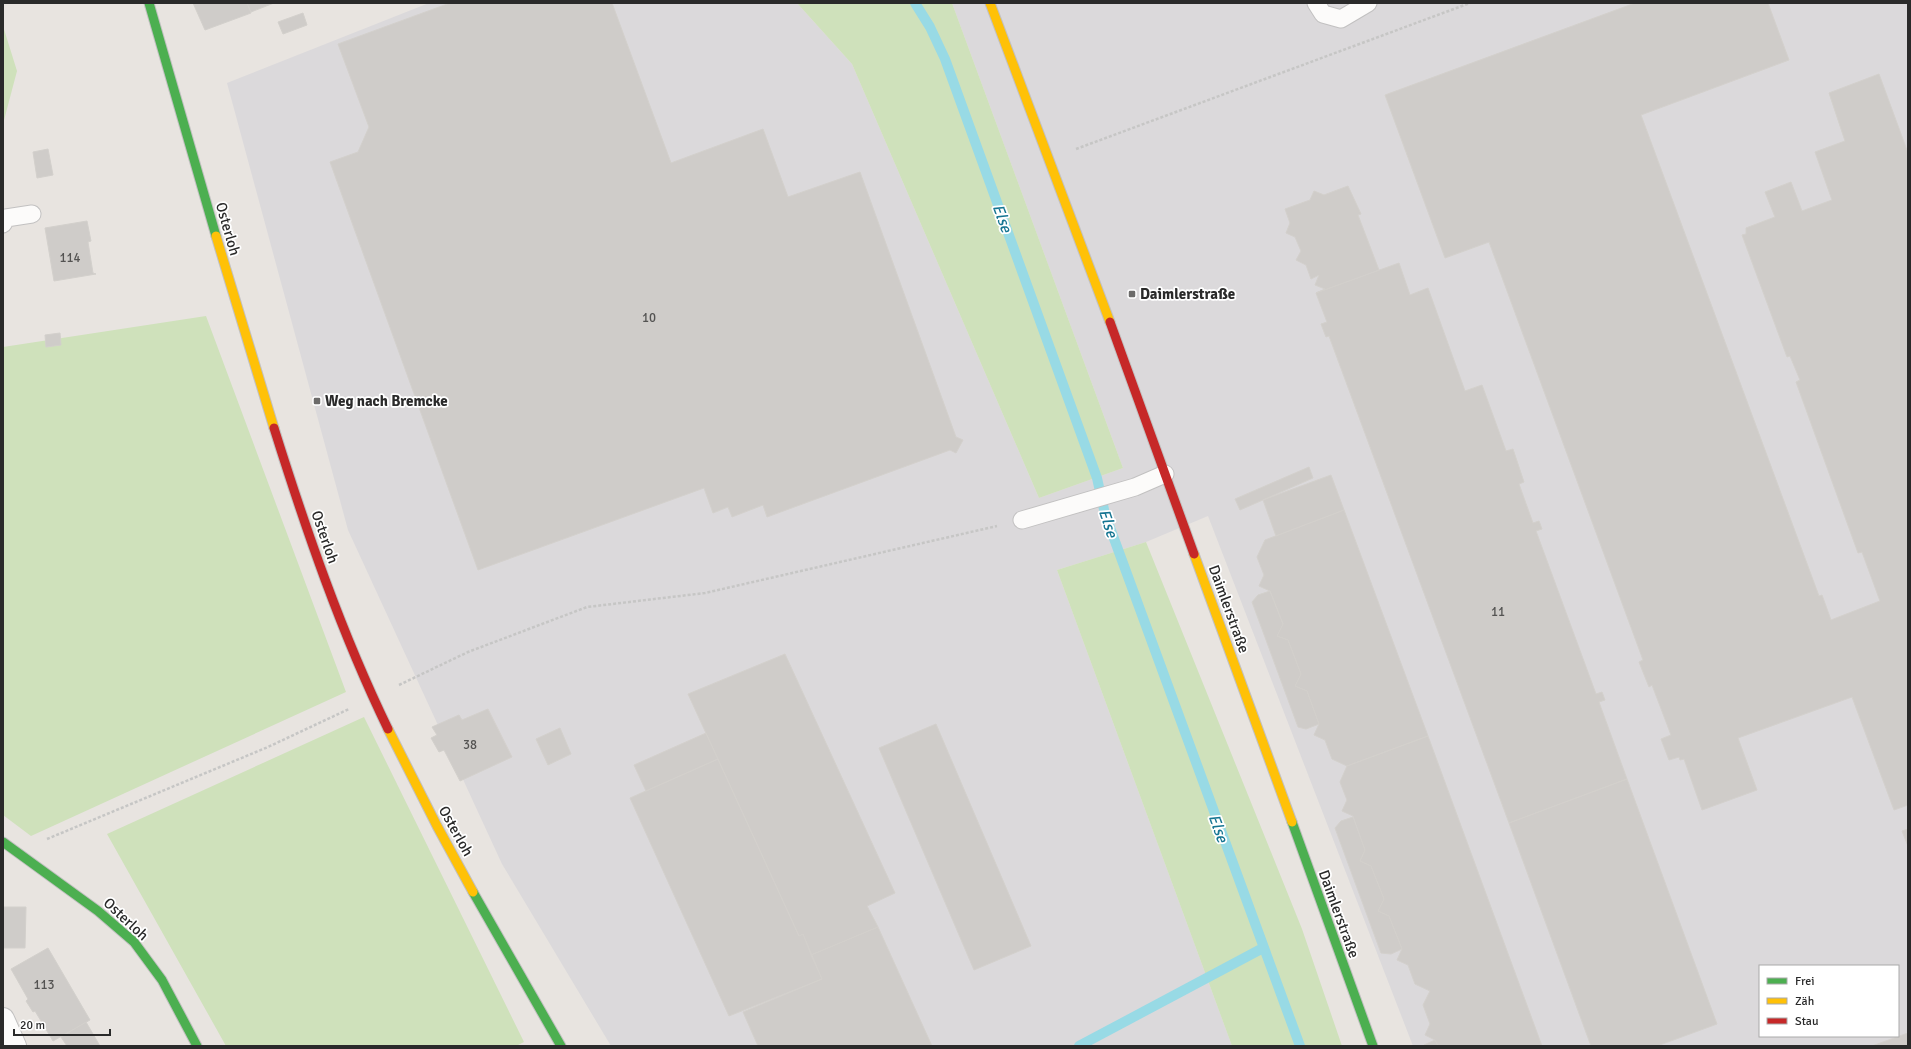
<svg xmlns="http://www.w3.org/2000/svg" width="1911" height="1049" viewBox="0 0 1911 1049" font-family="Signika,sans-serif">
	<style>
		.industrial { fill: #dbd9db; fill-rule: evenodd }
		.green { fill: #cfe1bb }
		.lines { fill: none; stroke-linecap: round; stroke-linejoin: round }
		.stream { stroke: #98dae5; stroke-width: 10 }
		.building { fill: #cfccc9; stroke: #d3d0cc }
		.lane-casing { stroke: #c2c1c1; stroke-width: 19 }
		.street-casing { stroke: #c2c1c1; stroke-width: 24 }
		.fast-casing { stroke: #c2c1c1; stroke-width: 11 }
		.slow-casing { stroke: #c2c1c1; stroke-width: 11 }
		.jam-casing { stroke: #c2c1c1; stroke-width: 11 }
		.path { stroke: #c6c6c5; stroke-width: 2.5; stroke-dasharray: 3 2; stroke-linecap: butt }
		.lane { stroke: #fcfbfa; stroke-width: 17 }
		.street { stroke: #fcfbfa; stroke-width: 22 }
		.fast { stroke: #4caf50; stroke-width: 9 }
		.slow { stroke: #ffc107; stroke-width: 9 }
		.jam { stroke: #c62828; stroke-width: 9 }
		.poi-dot { fill: #6c6b6a; stroke: #fff; stroke-width: 1.5 }
		.labels { text-anchor: middle; stroke-width: 3.5; stroke-linejoin: round; paint-order: stroke }
		.number-label { font-size: 13px; fill: #545352 }
		.street-label { font-size: 15px; fill: #2a2a2a; stroke: #fff }
		.poi-label { font-size: 15px; font-weight: bold; fill: #2a2a2a; stroke: #fff; text-anchor: start }
		.water-label { font-size: 16px; font-style: italic; fill: #157592; stroke: #fff }
	</style>
	<rect width="100%" height="100%" fill="#e8e4e0"/>
	<path class="industrial" d="M429,3H797L852,64L1039,498L1123,468L952,3H1908V1046H1413L1208,516L1146,542L1057,570L1232,1046H611L502,864L348,530L227,83ZM1760,966H1898V1036H1760Z"/>
	<path class="green" d="M797,3H952L1123,468L1039,498L852,64Z
		M3,26L17,71L3,124Z
		M206,316L346,692L31,836L3,815V347Z
		M1146,542L1302,929L1342,1046H1232L1057,570Z
		M364,717L524,1042L516,1046H226L107,834Z"/>
	<g class="lines">
		<path class="stream" d="M915,3L930,27L945,59L1097,478L1105,514L1300,1046
			M1079,1046L1263,948"/>
	</g>
	<path class="building" d="M193,3H247L251,13L205,30Z
		M247,3H274L251,12Z
		M450,3H612L671,163L763,129L788,197L860,172L956,437L963,440L956,453L950,450L767,517L763,505L732,517L728,507L713,513L704,488L478,570L330,162L358,152L369,127L338,44Z
		M1635,3H1768L1789,60L1641,115L1819,596L1822,595L1831,620L1880,601L1862,552L1858,553L1796,382L1800,380L1790,356L1787,357L1742,235L1746,234V228L1775,217L1765,192L1791,182L1802,211L1832,200L1815,152L1845,141L1829,93L1879,74L1908,153V805L1894,810L1852,697L1738,738L1757,790L1702,810L1684,759L1680,760L1679,757L1669,760L1661,739L1671,735L1652,685L1649,687L1639,662L1643,660L1489,242L1445,258L1385,95Z
		M303,13L307,25L283,34L278,22Z
		M48,149L53,175L37,178L33,152Z
		M1348,186L1361,214L1358,215L1379,270L1316,293L1325,289L1315,285L1319,275L1311,279L1306,265L1296,260L1301,251L1295,237L1286,233L1290,223L1285,209L1310,200L1314,191L1324,195Z
		M87,221L91,241L88,242L93,273L96,274L54,281L45,228Z
		M1399,263L1410,295L1428,288L1465,391L1482,385L1506,451L1513,449L1524,482L1519,484L1533,523L1539,521L1542,529L1536,531L1596,694L1602,692L1605,700L1599,702L1627,779L1509,823L1329,336L1326,337L1321,324L1327,322L1316,293Z
		M60,333L61,345L46,347L45,335Z
		M1309,467L1313,478L1240,510L1235,499Z
		M1331,475L1344,510L1276,536L1263,500Z
		M1344,510L1428,736L1347,766L1332,759L1325,740L1314,735L1319,724L1307,691L1295,686L1301,674L1288,640L1277,636L1283,624L1270,591L1259,586L1264,575L1257,557L1265,540Z
		M1270,591L1283,624L1277,636L1288,640L1301,674L1295,686L1307,691L1319,724L1306,729L1298,727L1252,602L1258,595Z
		M785,654L895,893L867,906L878,927L811,955L803,934L799,936L688,694Z
		M488,709L512,757L460,781L444,750L439,752L431,738L437,735L432,727L459,715L462,720Z
		M936,724L1031,946L974,970L879,748Z
		M560,728L571,754L548,765L536,739Z
		M706,733L718,759L646,791L634,765Z
		M1428,736L1542,1046H1438L1435,1040L1425,1035L1430,1024L1423,1005L1430,991L1415,984L1408,965L1397,960L1402,949L1389,916L1378,911L1384,899L1371,866L1360,861L1365,850L1353,816L1342,811L1347,800L1340,782L1347,766Z
		M718,759L799,936L803,934L822,979L729,1016L630,798Z
		M1627,779L1717,1024L1657,1046H1591L1509,823Z
		M1353,817L1365,850L1360,861L1371,866L1384,899L1378,911L1389,916L1402,949L1391,954L1381,953L1335,828L1341,821Z
		M1908,829V846L1902,831Z
		M3,907H26L25,948H3Z
		M878,927L932,1046H758L743,1012L822,979L811,955Z
		M48,948L90,1020L53,1041L35,1011L33,1012L26,1001L28,999L11,969Z
		M86,1022L100,1046H67L61,1037Z
		M1908,1033V1046H1872Z
		M1435,1040L1438,1046H1423L1424,1045Z"/>
	<g class="lines">
		<g class="lane-casing">
			<path id="lane" d="M1316,3L1323,14L1341,19L1368,3
				M3,224L6,218L32,214
				M1022,520L1135,487L1165,474"/>
		</g>
		<g class="street-casing">
			<path id="street" d="M3,1019L15,1046"/>
		</g>
		<g class="fast-casing">
			<path id="fast" d="M149,3L216,236
				M1292,822L1373,1046
				M3,842L98,911L134,942L162,980L197,1046
				M473,892L561,1046"/>
		</g>
		<g class="slow-casing">
			<path id="slow" d="M990,3L1110,322
				M216,236L274,428
				M1194,554L1292,822
				M388,729L437,826L473,892"/>
		</g>
		<g class="jam-casing">
			<path id="jam" d="M1110,322L1194,554
				M274,428C306,530 341,632 388,729"/>
		</g>
		<path class="path" d="M1076,149L1470,3
			M399,685L468,652L587,607L705,593L997,526
			M47,839L268,747L349,709"/>
		<use href="#lane" class="lane"/>
		<use href="#street" class="street"/>
		<use href="#fast" class="fast"/>
		<use href="#slow" class="slow"/>
		<use href="#jam" class="jam"/>
	</g>
	<g class="poi-dot">
		<rect x="1128" y="290" width="8" height="8" rx="2"/>
		<rect x="313" y="397" width="8" height="8" rx="2"/>
	</g>
	<g class="labels">
		<g class="number-label">
			<text x="70" y="262">114</text>
			<text x="649" y="322">10</text>
			<text x="1498" y="616">11</text>
			<text x="470" y="749">38</text>
			<text x="44" y="989">113</text>
		</g>
		<g class="street-label">
			<text transform="translate(228 229) rotate(74)" y="5">Osterloh</text>
			<text transform="translate(325 537) rotate(71)" y="5">Osterloh</text>
			<text transform="translate(1229 609) rotate(70)" y="5">Daimlerstraße</text>
			<text transform="translate(456 831) rotate(61)" y="5">Osterloh</text>
			<text transform="translate(1339 914) rotate(70)" y="5">Daimlerstraße</text>
			<text transform="translate(126 919) rotate(43)" y="5">Osterloh</text>
		</g>
		<g class="poi-label">
			<text x="1140" y="299">Daimlerstraße</text>
			<text x="325" y="406">Weg nach Bremcke</text>
		</g>
		<g class="water-label">
			<text transform="translate(1003 218) rotate(70)" y="6">Else</text>
			<text transform="translate(1109 523) rotate(72)" y="6">Else</text>
			<text transform="translate(1219 828) rotate(70)" y="6">Else</text>
		</g>
	</g>
	<rect width="1911" height="1049" fill="none" stroke="#2a2a2a" stroke-width="8"/>
	<rect x="1759" y="965" width="140" height="72" fill="#ffffff" stroke="#aaaaaa"/>
	<rect x="1767" y="978" width="20" height="6" fill="#4caf50" stroke="#aaaaaa"/>
	<text x="1795" y="985" font-size="12" fill="#2a2a2a">Frei</text>
	<rect x="1767" y="998" width="20" height="6" fill="#ffc107" stroke="#aaaaaa"/>
	<text x="1795" y="1005" font-size="12" fill="#2a2a2a">Zäh</text>
	<rect x="1767" y="1018" width="20" height="6" fill="#c62828" stroke="#aaaaaa"/>
	<text x="1795" y="1025" font-size="12" fill="#2a2a2a">Stau</text>
	<path d="M14 1029v6h96v-6" fill="none" stroke="#2a2a2a" stroke-width="2"/>
	<text x="20" y="1029" font-size="12" fill="#2a2a2a" stroke="#ffffff" stroke-width="3" paint-order="stroke">20 m</text>
</svg>
